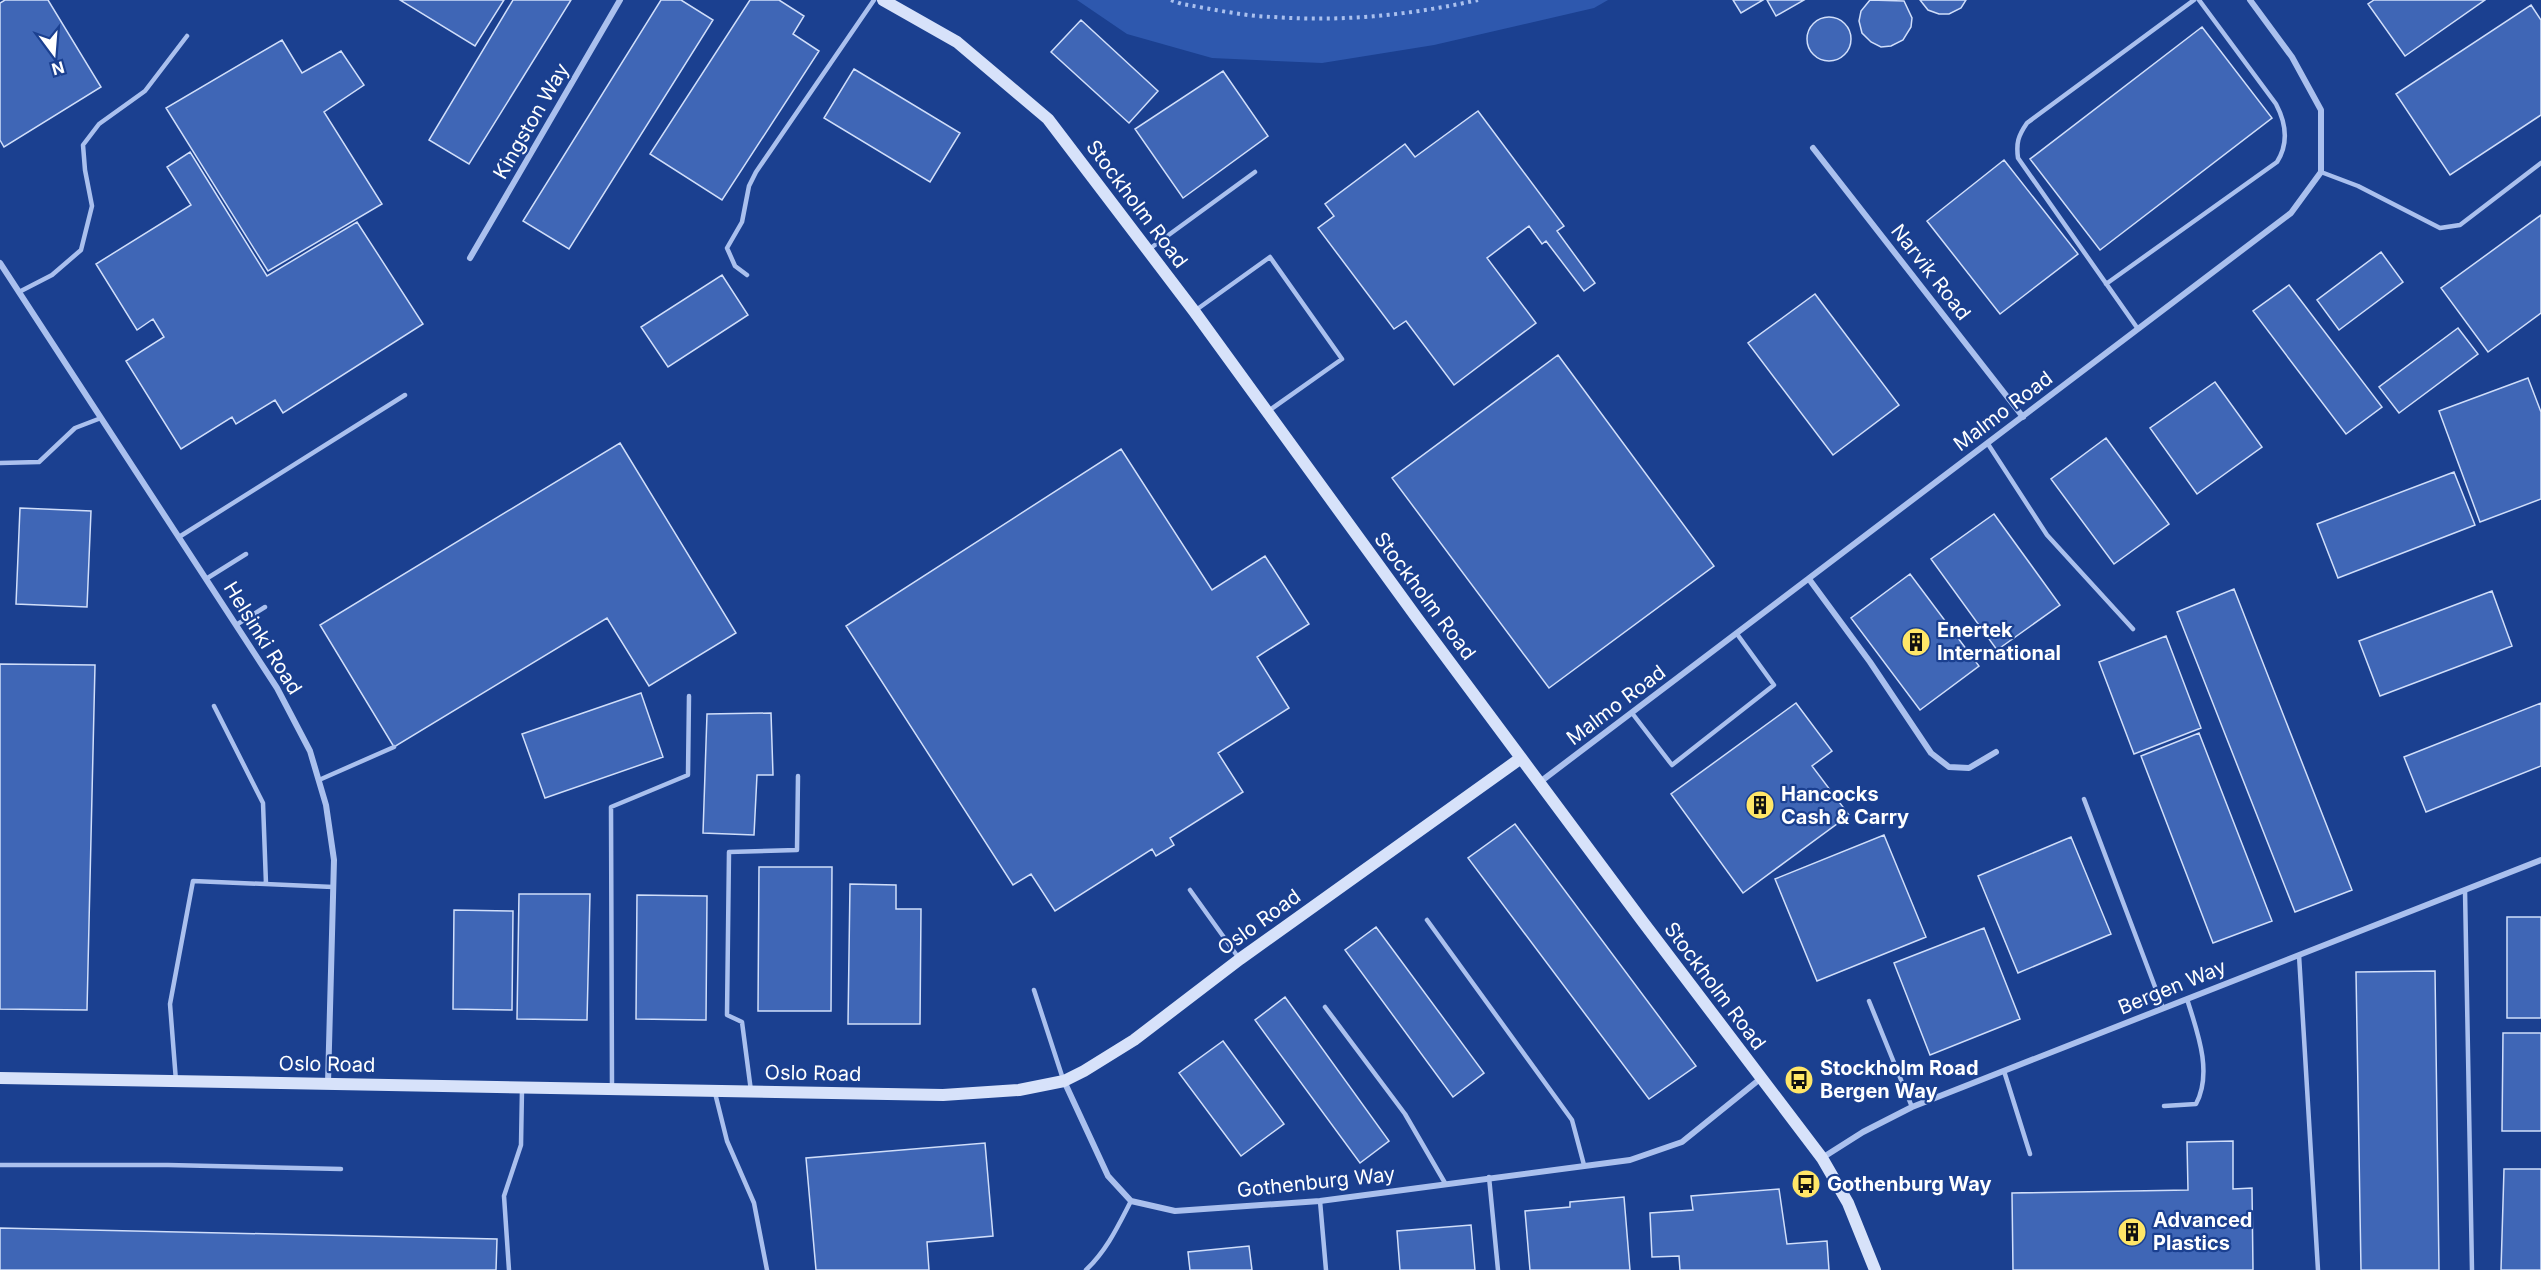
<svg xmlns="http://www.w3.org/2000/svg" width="2541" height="1270" viewBox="0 0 2541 1270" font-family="Inter,sans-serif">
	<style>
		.green { fill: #2e58ae }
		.building { fill: #3f66b6; stroke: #d0defa; stroke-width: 1.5 }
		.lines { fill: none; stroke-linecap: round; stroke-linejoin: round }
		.path { stroke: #aac0ee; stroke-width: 4; stroke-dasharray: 3 4.5; stroke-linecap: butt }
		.lane { stroke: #aac0ee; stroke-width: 4.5 }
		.street { stroke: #aac0ee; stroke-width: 6 }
		.secondary { stroke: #d7e2fa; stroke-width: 12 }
		.labels { text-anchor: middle; stroke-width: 4.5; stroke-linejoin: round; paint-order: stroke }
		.street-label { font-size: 20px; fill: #fff; stroke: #1b4090 }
		.poi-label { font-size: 20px; font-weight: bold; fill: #fff; stroke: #1b4090; text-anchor: start }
	</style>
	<rect width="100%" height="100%" fill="#1b4090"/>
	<path class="green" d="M1077,0H1608L1594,8L1434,45L1322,63L1212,58L1127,34Z"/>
	<path class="building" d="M5,0H48L101,87L4,147L0,140V3Z
		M400,0H504L475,46Z
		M513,0H571L469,164L429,140Z
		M661,0H681L713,20L569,249L523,221Z
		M750,0H779L804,16L793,34L819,51L722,200L650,154Z
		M1733,0H1763L1741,13Z
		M1767,0H1804L1776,16Z
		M1870,0L1904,1L1912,18L1911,27L1903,40L1891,46L1881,47L1871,42L1862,33L1859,21L1861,11Z
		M1920,0H1966L1961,8L1949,14H1939L1928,10Z
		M2374,0H2485L2405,56L2368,4Z
		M2531,5L2541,20V115L2450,175L2396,94Z
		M1807 39a22 22 0 1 1 44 0a22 22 0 1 1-44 0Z
		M1081,20L1158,91L1129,123L1051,52Z
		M2202,27L2272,118L2100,250L2030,159Z
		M282,40L302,73L341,51L364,85L324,112L382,204L268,271L166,108Z
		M854,69L960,133L930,182L824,118Z
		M1223,71L1268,136L1183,198L1135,129Z
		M1478,111L1564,226L1557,231L1595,283L1584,291L1546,241L1542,244L1529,226L1487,258L1536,323L1454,385L1406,321L1394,329L1318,228L1334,216L1325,204L1405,144L1415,157Z
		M190,152L267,276L357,222L423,324L283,413L275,400L236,424L232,417L181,449L126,361L164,337L153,319L137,330L96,264L191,205L167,167Z
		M2004,160L2078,254L2000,314L1927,221Z
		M2541,215V313L2488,352L2441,288Z
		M2381,252L2403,282L2339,330L2317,300Z
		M722,275L748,315L668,367L641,327Z
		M2289,285L2382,407L2346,434L2253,311Z
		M1815,294L1899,405L1833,455L1748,343Z
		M2458,328L2478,354L2399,413L2379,387Z
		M1558,355L1714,566L1549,688L1392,478Z
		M2528,378L2541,412V499L2480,522L2439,411Z
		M2215,382L2262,447L2197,494L2150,428Z
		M2106,438L2169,524L2114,564L2051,479Z
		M620,443L736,633L649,686L607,618L394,747L320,625Z
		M1121,449L1212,590L1265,556L1309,624L1257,657L1289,708L1218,753L1243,792L1170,838L1174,845L1156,856L1152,849L1055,911L1031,874L1013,885L846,626Z
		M2454,472L2475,525L2338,578L2317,524Z
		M20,508L91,511L87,607L16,604Z
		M1994,514L2060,605L1997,650L1931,559Z
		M1910,574L1979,666L1920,710L1851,618Z
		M2234,589L2352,890L2295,912L2177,612Z
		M2492,591L2512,646L2380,696L2359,641Z
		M2166,636L2201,728L2134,754L2099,662Z
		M0,664L95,665L87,1010L0,1009Z
		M641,693L663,757L545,798L522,734Z
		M1796,703L1832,751L1812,766L1849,815L1743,893L1671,794Z
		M2541,703V766L2426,812L2404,757Z
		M771,713L773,775H757L754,835L703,833L707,714Z
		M2199,733L2272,921L2213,943L2141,756Z
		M1515,824L1696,1066L1649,1099L1468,858Z
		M1884,835L1926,937L1817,981L1775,879Z
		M2071,837L2111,934L2018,973L1978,876Z
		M759,867H832L831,1011H758Z
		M850,884L896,885V909H921L920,1024H848Z
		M519,894H590L587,1020L517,1019Z
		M637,895L707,896L706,1020L636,1019Z
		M454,910L513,911L512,1010L453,1009Z
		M2507,917H2541V1018H2507Z
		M1376,927L1484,1073L1453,1097L1345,950Z
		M1984,928L2020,1019L1930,1055L1894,963Z
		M2435,971L2439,1270H2361L2356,972Z
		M1285,997L1389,1141L1360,1163L1255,1020Z
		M2503,1033H2541V1131H2502Z
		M1223,1041L1284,1124L1241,1156L1179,1073Z
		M2233,1141V1189L2252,1188L2253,1270H2013L2012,1193L2188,1190L2187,1142Z
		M985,1143L993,1236L927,1242L929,1270H816L806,1158Z
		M2504,1169H2541V1270H2501Z
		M1779,1189L1787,1244L1827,1241L1829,1270H1680L1679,1256L1652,1257L1650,1213L1693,1210L1691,1196Z
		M1624,1197L1630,1270H1530L1525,1211L1570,1207V1202Z
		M1471,1225L1475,1270H1400L1397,1231Z
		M0,1228L497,1239L496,1270H0Z
		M1249,1246L1252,1270H1190L1188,1252Z"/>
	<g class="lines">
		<path class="path" d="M1171,0L1182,4C1212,9 1243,16 1273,17C1342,22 1411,15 1478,0"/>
		<path class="lane" d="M2321,172L2358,186L2440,228L2460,225L2541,163
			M1148,250L1255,172
			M747,275L735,266L727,248L742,222L749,186L756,172L874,0
			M2106,284L2277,162C2289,143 2286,123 2276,104L2199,0
			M19,292L52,275L81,250L92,206L85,170L83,145L99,124L145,91L187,36
			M1196,310L1270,257L1342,359L1267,412
			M2138,329L2018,158C2016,143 2018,136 2027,123L2194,0
			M1988,444L2047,535L2133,629
			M0,463L39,462L75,428L101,418
			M179,537L405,395
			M206,579L246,554
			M236,625L265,607
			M214,706L263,803L266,884
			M1632,713L1672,765L1774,685L1737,634
			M319,780L394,747
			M2084,799L2163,1008
			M1190,890L1238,957
			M2465,890L2472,1270
			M1427,920L1572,1120L1584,1165
			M2299,955L2318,1270
			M1034,990L1063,1079
			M1869,1001L1912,1107
			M1325,1007L1405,1114L1445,1183
			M2004,1071L2030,1154
			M176,1081L170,1004L193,881L333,887
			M612,1088L611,807L688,775L689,696
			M751,1091L742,1022L727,1015L729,852L797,850L798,776
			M715,1093L727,1141L754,1203L767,1270
			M2164,1106L2196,1104C2213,1072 2197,1031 2187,999
			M0,1165H168L341,1169
			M1489,1177L1498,1270
			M1320,1201L1326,1270
			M509,1270L504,1196L521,1145L522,1089
			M1086,1270C1107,1250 1118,1226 1131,1201"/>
		<path class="street" d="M1813,148L2023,417
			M470,258L620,0
			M0,263L277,688L310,751L326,805L334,860L328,1083
			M1809,579L1870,662L1931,753L1949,767L1969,768L1996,752
			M1540,782L2291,213L2321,172V110L2292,57L2250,0
			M1064,1081L1108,1176L1131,1201L1175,1211L1320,1201L1630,1160L1682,1142L1760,1079
			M1822,1158L1863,1132L1912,1107L2541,860"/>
		<path class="secondary" d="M883,0L957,42L1048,119L1194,311L1417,618L1643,922L1822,1158L1848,1203L1875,1270
			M0,1078L943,1095L1019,1090L1064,1081L1084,1071L1134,1040L1240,959L1521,758"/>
	</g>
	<defs>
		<g id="building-disc" transform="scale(1.5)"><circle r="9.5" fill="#ffe667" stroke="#1b4090"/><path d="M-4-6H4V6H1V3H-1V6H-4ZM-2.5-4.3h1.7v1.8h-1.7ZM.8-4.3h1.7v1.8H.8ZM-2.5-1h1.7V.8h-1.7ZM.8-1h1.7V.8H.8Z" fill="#111"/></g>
		<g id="bus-disc" transform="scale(1.5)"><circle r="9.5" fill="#ffe667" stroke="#1b4090"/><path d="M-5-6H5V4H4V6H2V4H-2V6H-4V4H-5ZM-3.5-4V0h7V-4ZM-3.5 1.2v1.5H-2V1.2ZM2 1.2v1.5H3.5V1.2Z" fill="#111"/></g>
	</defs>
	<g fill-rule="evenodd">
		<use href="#building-disc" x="1916" y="642"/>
		<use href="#building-disc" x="1760" y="805"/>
		<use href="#bus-disc" x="1799" y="1080"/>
		<use href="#bus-disc" x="1806" y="1184"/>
		<use href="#building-disc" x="2132" y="1232"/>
	</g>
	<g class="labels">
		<g class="street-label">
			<text transform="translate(531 121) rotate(-60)" y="7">Kingston Way</text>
			<text transform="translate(1137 204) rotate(53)" y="7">Stockholm Road</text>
			<text transform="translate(1931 272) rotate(52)" y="7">Narvik Road</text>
			<text transform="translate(2003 411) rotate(-37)" y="7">Malmo Road</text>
			<text transform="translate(1425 596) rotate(53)" y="7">Stockholm Road</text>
			<text transform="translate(263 638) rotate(58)" y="7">Helsinki Road</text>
			<text transform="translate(1616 705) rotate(-37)" y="7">Malmo Road</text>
			<text transform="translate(1259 922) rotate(-36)" y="7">Oslo Road</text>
			<text transform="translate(1715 986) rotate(53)" y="7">Stockholm Road</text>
			<text transform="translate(2172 987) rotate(-22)" y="7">Bergen Way</text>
			<text transform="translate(327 1064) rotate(1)" y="7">Oslo Road</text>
			<text transform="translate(813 1073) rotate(1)" y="7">Oslo Road</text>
			<text transform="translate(1316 1182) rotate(-6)" y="7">Gothenburg Way</text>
		</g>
		<g class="poi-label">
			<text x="1937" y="637">Enertek<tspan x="1937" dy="23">International</tspan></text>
			<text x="1781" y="801">Hancocks<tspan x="1781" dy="23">Cash &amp; Carry</tspan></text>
			<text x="1820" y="1075">Stockholm Road<tspan x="1820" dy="23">Bergen Way</tspan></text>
			<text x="1827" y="1191">Gothenburg Way</text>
			<text x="2153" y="1227">Advanced<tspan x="2153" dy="23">Plastics</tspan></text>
		</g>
	</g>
	<g transform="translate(54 54) rotate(164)" stroke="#1b4090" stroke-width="4.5" paint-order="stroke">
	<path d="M0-4.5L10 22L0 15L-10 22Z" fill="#ffffff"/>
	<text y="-9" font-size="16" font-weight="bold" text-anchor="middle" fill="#ffffff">N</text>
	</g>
</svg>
